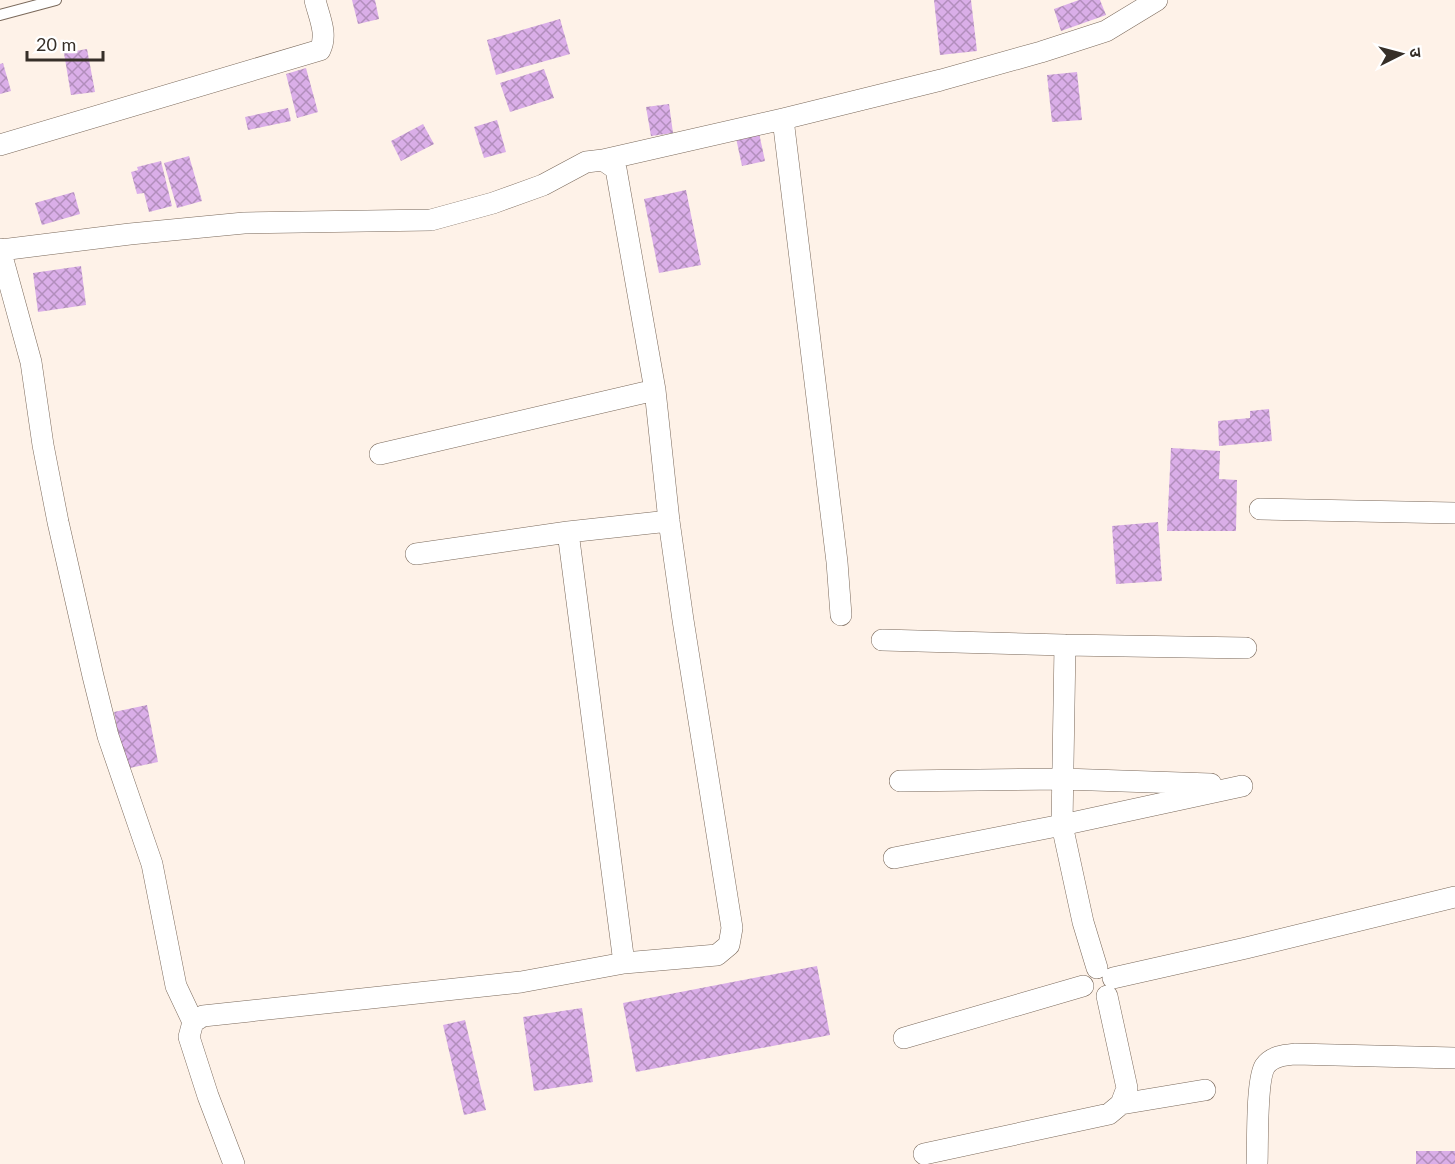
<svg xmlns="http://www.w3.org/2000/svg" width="1455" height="1164" viewBox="0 0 1455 1164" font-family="Lato,'Noto Sans Devanagari',sans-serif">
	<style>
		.building { fill: url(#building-cross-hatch) }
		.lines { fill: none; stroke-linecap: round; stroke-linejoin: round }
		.lane-casing { stroke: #7a695b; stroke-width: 12 }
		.street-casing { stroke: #7a695b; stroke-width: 22 }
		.lane { stroke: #fff; stroke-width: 10 }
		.street { stroke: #fff; stroke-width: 21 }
	</style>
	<defs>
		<pattern id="building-cross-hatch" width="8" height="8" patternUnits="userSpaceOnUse" patternTransform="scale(1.5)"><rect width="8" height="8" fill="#daaee8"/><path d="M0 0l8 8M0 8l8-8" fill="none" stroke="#b28ebc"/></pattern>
	</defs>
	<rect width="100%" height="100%" fill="#fef2e8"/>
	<path class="building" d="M352,0H375L379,19L358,24Z
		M934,0H971L977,51L940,55Z
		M1079,0H1100L1106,15L1061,31L1054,9Z
		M560,19L570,54L496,75L487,40Z
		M87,49L95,92L71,95L64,53Z
		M3,63L11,91L0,94V64Z
		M306,68L318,112L297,118L286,74Z
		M544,69L554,98L510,112L500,83Z
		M1077,72L1082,120L1052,122L1047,75Z
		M669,104L673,133L651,136L646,107Z
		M288,108L291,121L248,130L245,117Z
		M497,120L506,152L484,158L474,127Z
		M423,124L434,144L401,161L391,141Z
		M759,133L765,161L742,166L736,138Z
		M189,156L202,201L177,208L164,163Z
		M161,161L172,206L149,212L144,193L137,194L131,172L138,170L137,167Z
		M686,190L701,265L659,273L644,199Z
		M74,192L80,214L42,225L35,203Z
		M81,266L86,305L38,312L33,273Z
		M1269,409L1272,441L1219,446L1218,421L1250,418V411Z
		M1171,448L1220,451L1219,479L1237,480L1236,531H1167Z
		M1158,522L1162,581L1116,584L1112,526Z
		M147,705L158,762L125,769L114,712Z
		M817,966L830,1035L636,1072L623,1003Z
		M582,1008L593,1082L534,1091L523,1017Z
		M465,1020L486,1110L464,1115L443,1025Z
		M1416,1151H1455V1164H1416Z"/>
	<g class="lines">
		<g class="lane-casing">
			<path id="lane" d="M0,15L56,0"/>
		</g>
		<g class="street-casing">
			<path id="street" d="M783,119L837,562L841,615
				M0,145L320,50C328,34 319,17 315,0
				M603,160L783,119L941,80L1041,52L1106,31L1157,0
				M0,249L31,362L43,445L58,522L93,676L108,736L152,864L176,986L193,1022
				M1,250L130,234L244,223L431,220L493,203L543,185L586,162L603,160L616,169L655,390L669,521L683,620L732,928L729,945L717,955L624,963L521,982L203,1016L193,1022L189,1037L208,1096L234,1164
				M380,454L655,390
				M1260,509L1455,513
				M568,532L624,963
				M416,554L568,532L669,521
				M882,640L1065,645
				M900,781L1063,779L1211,784
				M894,858L1062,825L1242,786
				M1097,968L1083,922L1062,825L1065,645L1246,648
				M1113,978L1246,948L1455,897
				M904,1038L1083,986
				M1121,1104L1205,1090
				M924,1154L1109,1114L1121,1104L1127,1088L1107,996
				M1257,1164C1258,1144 1256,1080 1265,1066C1272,1056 1285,1055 1295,1054L1455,1058"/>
		</g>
		<use href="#lane" class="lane"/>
		<use href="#street" class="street"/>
	</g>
	<g transform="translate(1401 54) rotate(84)" stroke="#ffffff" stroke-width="4.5" paint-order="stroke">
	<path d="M0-4.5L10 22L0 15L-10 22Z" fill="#362f28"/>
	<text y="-9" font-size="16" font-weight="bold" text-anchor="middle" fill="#362f28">उ</text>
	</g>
	<path d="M27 51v9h76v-9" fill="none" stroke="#362f28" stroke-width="3"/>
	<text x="36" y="51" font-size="18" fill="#362f28" stroke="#ffffff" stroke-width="4.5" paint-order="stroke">20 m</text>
</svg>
